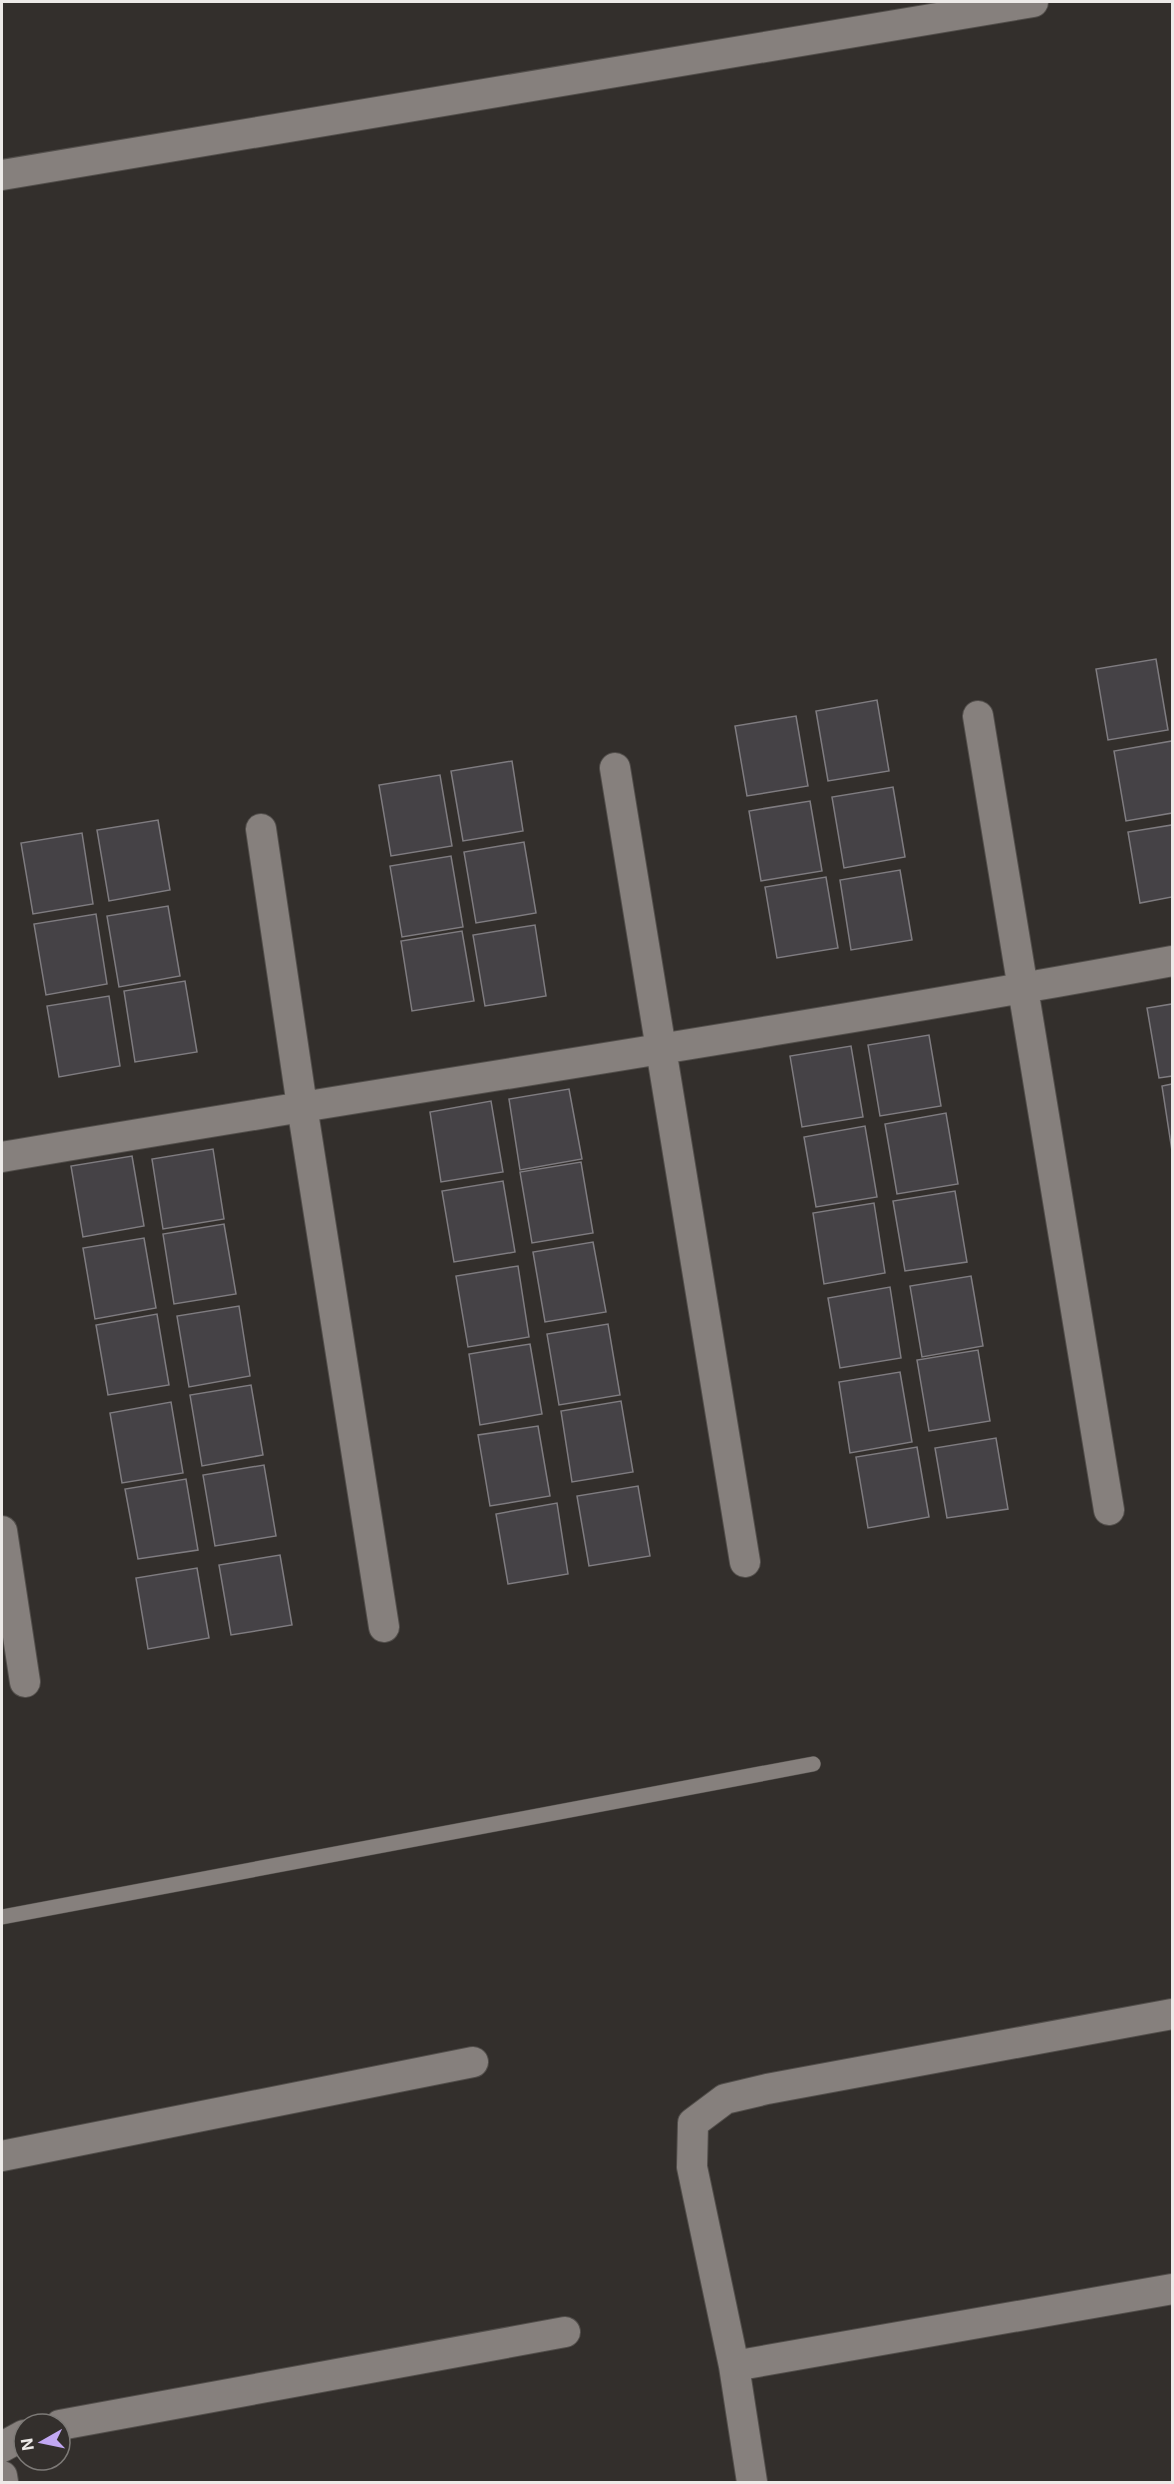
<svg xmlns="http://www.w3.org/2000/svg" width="1174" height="2484" viewBox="0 0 1174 2484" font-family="Inter,sans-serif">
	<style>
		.building { fill: #454246; stroke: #7f7c80; stroke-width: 1.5 }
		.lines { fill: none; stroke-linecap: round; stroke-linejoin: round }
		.lane-casing { stroke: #524e4b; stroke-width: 16 }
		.street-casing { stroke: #524e4b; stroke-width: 32 }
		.lane { stroke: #86807d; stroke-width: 15 }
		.street { stroke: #86807d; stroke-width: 30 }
	</style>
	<rect width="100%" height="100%" fill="#332f2c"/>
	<path class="building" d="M1156,659L1168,730L1108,740L1096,669Z
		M877,700L889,771L828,781L816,711Z
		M796,716L808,786L747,796L735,726Z
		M1172,741V813L1126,821L1114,751Z
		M512,761L523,831L463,841L451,771Z
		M440,775L452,846L391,856L379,785Z
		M893,787L905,857L844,868L832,797Z
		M810,801L822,871L761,881L749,811Z
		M158,820L170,890L109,901L97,830Z
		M1172,825V897L1140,903L1128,832Z
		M82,833L93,904L33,914L21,843Z
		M524,842L536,913L476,923L464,852Z
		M451,856L463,927L402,937L390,866Z
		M900,870L912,940L851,950L840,880Z
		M826,877L838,948L777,958L765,887Z
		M168,906L180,976L119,987L107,916Z
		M96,914L107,984L46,995L34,924Z
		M535,925L546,996L485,1006L473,935Z
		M462,931L474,1001L412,1011L401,941Z
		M185,981L197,1052L135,1062L124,991Z
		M109,996L120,1066L59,1077L47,1006Z
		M1172,1004V1076L1159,1078L1147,1008Z
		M929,1035L941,1106L880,1116L868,1045Z
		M851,1046L863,1117L802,1127L790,1056Z
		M1172,1084V1151L1162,1086Z
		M569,1089L582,1159L520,1170L509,1099Z
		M491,1101L503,1172L441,1182L430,1112Z
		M946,1113L958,1184L897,1194L885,1124Z
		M865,1126L877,1197L816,1207L804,1137Z
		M213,1149L224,1219L163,1229L152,1159Z
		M132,1156L144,1226L83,1237L71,1166Z
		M581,1162L593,1233L532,1243L520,1172Z
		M503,1181L515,1252L454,1262L442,1191Z
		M955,1191L967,1262L905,1271L893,1201Z
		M874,1203L885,1273L824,1284L813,1213Z
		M224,1224L236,1294L174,1304L163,1234Z
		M144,1238L156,1308L95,1319L83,1248Z
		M593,1242L606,1312L545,1322L533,1252Z
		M518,1266L529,1337L468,1347L456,1276Z
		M971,1276L983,1346L922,1357L910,1286Z
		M890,1287L901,1358L840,1368L828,1298Z
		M239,1306L250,1376L189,1387L177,1316Z
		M157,1314L169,1385L108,1395L96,1325Z
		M608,1324L620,1395L559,1405L547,1334Z
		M530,1344L542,1414L480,1425L469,1354Z
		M978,1350L990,1421L929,1431L917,1360Z
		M900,1372L912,1442L850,1453L839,1382Z
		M251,1385L263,1455L202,1466L190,1395Z
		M621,1401L633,1472L572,1482L561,1411Z
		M171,1402L183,1473L122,1483L110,1413Z
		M538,1426L550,1496L490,1506L478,1435Z
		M996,1438L1008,1509L947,1518L935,1448Z
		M917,1447L929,1517L868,1528L856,1457Z
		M264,1465L276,1536L215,1546L203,1475Z
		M186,1479L198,1550L138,1559L125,1489Z
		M638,1486L650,1556L589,1566L577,1496Z
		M557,1503L568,1574L508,1584L496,1514Z
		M280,1555L292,1625L231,1635L219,1565Z
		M197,1568L209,1638L148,1649L136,1578Z"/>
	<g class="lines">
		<g class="lane-casing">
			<path id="lane" d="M2,1917L813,1764"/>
		</g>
		<g class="street-casing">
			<path id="street" d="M2,175L1033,2
				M978,716L1109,1510
				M615,768L745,1562
				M261,829L302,1106L384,1627
				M2,1157C392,1090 783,1033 1172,961
				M2,1531L25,1682
				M2,2156L473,2062
				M734,2366L1172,2289
				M60,2425L565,2332
				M2,2447L24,2435
				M2,2476L3,2482
				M752,2482L734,2366L692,2167L693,2123L725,2099L767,2089L1172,2014"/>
		</g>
		<use href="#lane" class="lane"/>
		<use href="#street" class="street"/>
	</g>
	<rect width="1174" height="2484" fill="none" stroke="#edeae8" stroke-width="6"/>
	<g transform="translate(42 2442) rotate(261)"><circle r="28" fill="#332f2c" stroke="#7d7a77" stroke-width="1.5"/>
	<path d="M0-4.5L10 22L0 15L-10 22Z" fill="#c2a8f3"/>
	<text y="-9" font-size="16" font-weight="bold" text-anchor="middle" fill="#edeae8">N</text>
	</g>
</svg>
